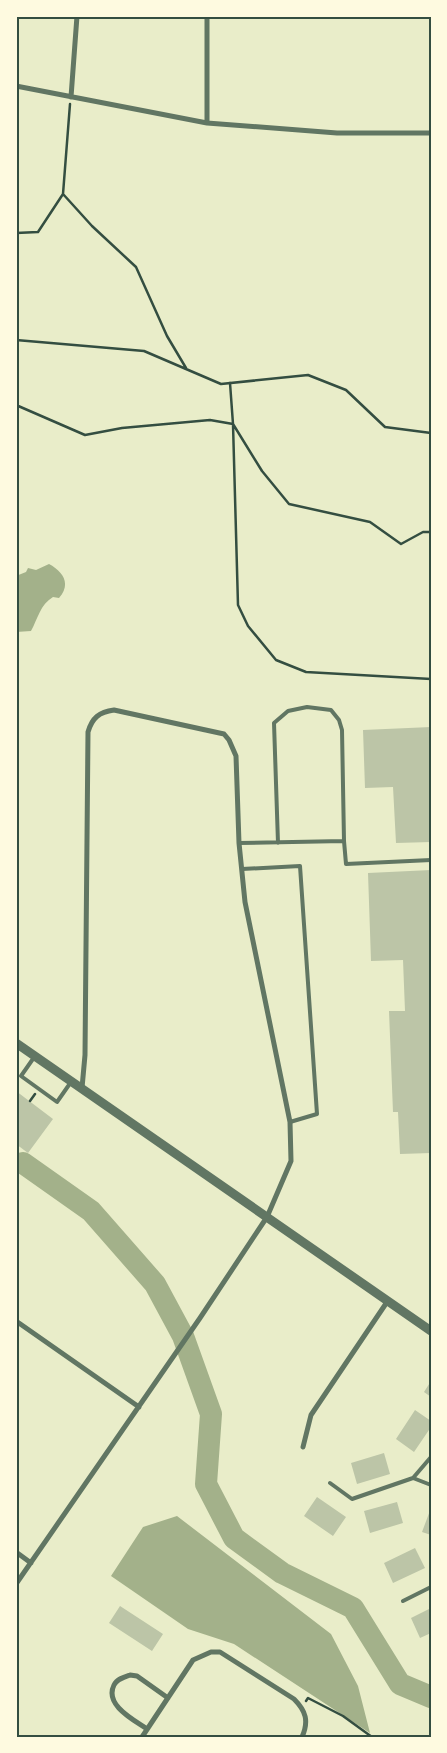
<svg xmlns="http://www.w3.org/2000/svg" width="447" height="1753" viewBox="0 0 447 1753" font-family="Poppins,sans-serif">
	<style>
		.water { fill: #a3b18a }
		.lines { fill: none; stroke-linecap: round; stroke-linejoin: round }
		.river { stroke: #a3b18a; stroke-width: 22 }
		.building { fill: #bcc5a7 }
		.path { stroke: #344e41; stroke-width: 2.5 }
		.service { stroke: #617663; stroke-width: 4 }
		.minor { stroke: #617663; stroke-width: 5 }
		.tertiary { stroke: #617663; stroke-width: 9 }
		.neatline { fill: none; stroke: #344e41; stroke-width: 2 }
	</style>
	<rect width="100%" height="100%" fill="#e9edc9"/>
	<path class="water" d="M49,564C62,571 72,583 59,598L53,597C40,605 38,618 31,631L16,632V576L26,572L28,568L36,570Z
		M177,1516L331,1634L358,1686L370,1733L234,1644L188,1629L111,1576L143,1527Z"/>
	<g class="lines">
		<path class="river" d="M23,1163L91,1211L155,1284L183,1336L211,1414L206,1484L234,1538L282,1573L353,1608L400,1684L431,1697"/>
	</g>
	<path class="building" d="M431,727V842L396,843L393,787L365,788L363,730Z
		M431,870V1153L400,1154L398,1112H393L389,1011H405L403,960L371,961L368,873Z
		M16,1091L53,1119L28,1153L16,1144Z
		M431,1381V1397L424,1392Z
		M415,1410L431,1421V1427L414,1452L396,1439Z
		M384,1453L390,1474L357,1484L351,1463Z
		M317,1497L346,1517L333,1536L304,1516Z
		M397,1502L403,1523L370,1533L364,1511Z
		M431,1508V1535L422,1532Z
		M415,1548L425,1568L393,1583L384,1563Z
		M120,1606L163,1634L152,1651L109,1623Z
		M431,1608V1633L420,1638L411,1618Z"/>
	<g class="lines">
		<path class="path" d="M63,194L92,226L136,267L167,336L186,368
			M16,233L38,232L63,194L70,104
			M16,340L144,351L221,384L308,375L346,390L385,427L431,433
			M230,383L233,424L238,605L248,626L276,660L306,672L431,679
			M16,405L85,435L122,428L210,420L233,424L262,471L289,504L370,522L401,544L423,532H431
			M30,1101L35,1094
			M306,1701L308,1698L343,1716L372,1737"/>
		<path class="service" d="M344,841L346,864L431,860
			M239,843L344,841L342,730L339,720L331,710L307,707L288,711L274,723L278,843
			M242,869L300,866L317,1114L290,1122
			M35,1056L21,1076L57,1102L71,1082
			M431,1457L413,1478L431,1485
			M330,1483L352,1499L413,1478
			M403,1601L431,1587"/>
		<path class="minor" d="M16,86L207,123L337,133H431
			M71,97L77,16
			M207,123V16
			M16,1321L139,1407
			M303,1447L311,1415L387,1302
			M16,1552L31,1563
			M16,1584L200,1318L267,1217L291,1161L290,1122L245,902L239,843L236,756L229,740L224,734L114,710C99,712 92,718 88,732L85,1055L82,1088
			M147,1729C134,1720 104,1705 114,1685C117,1679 124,1677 130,1675L137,1676L168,1698
			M142,1737L193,1660L211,1652H220L294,1699C306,1711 309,1721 302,1737"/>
		<path class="tertiary" d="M16,1043L431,1331"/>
	</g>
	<rect width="447" height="1753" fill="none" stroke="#fefae0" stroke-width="35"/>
	<rect x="18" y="18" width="412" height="1718" class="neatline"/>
</svg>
